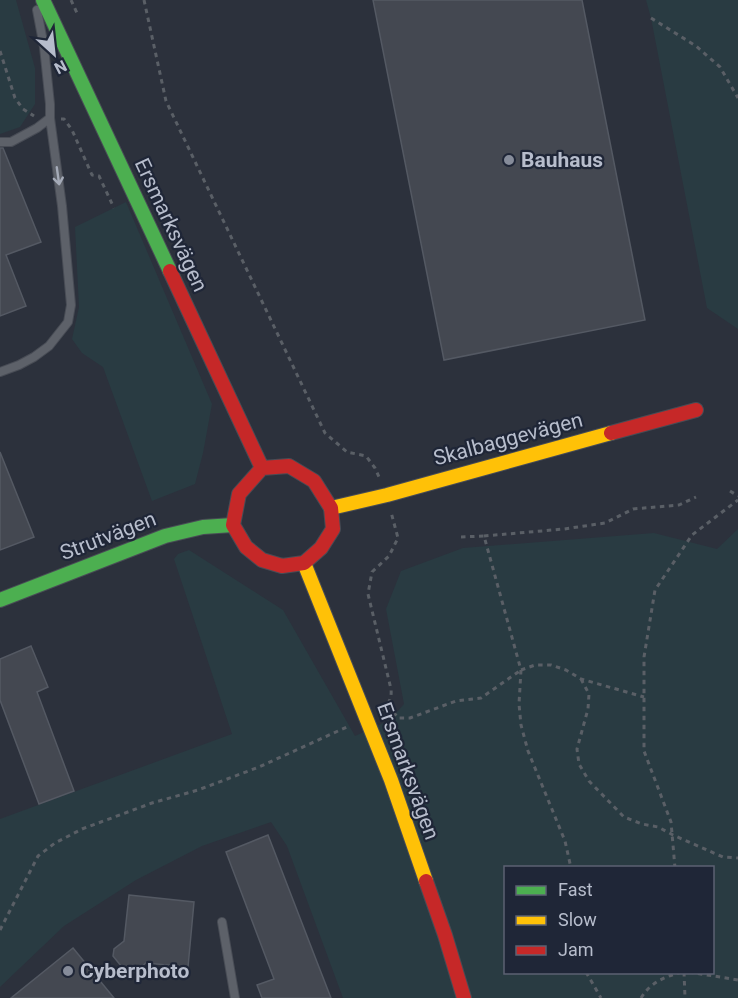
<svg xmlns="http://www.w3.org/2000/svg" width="738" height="998" viewBox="0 0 738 998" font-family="Roboto,sans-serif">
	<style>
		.green { fill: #293b42; fill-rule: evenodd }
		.building { fill: #444851; stroke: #545963; stroke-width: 1.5 }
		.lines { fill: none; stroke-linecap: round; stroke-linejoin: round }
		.lane-casing { stroke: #484c55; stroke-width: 10 }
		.fast-casing { stroke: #484c55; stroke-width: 16 }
		.slow-casing { stroke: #484c55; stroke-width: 16 }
		.jam-casing { stroke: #484c55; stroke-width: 16 }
		.path { stroke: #5a5f66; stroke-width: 3; stroke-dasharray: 4.5 4.5; stroke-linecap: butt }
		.lane { stroke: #5d6169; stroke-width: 8 }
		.fast { stroke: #4caf50; stroke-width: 14 }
		.slow { stroke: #ffc107; stroke-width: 14 }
		.jam { stroke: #c62828; stroke-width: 14 }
		.oneway { stroke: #a5abb8 }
		.poi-dot { fill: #868c9a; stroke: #1f2637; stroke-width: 2 }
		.labels { text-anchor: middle; stroke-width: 4.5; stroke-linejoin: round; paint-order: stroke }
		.poi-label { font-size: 21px; font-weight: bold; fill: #b7bdcc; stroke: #1f2637; text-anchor: start }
		.street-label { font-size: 21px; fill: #b7bdcc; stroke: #1f2637 }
	</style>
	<rect width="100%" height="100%" fill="#2c313c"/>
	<path class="green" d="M0,0H16L35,68V104L20,127L0,134Z
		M646,0H738V329L707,308L651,18Z
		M126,202L212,404L203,453L195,484L152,501L103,367L82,353L72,339L79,307L75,227Z
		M738,529V998H343L287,846L271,822L202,846L136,880L64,926L0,987V819L232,734L174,559L178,554L189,550L283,610L355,736L390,720L404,704L386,609L401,571L463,548L654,533L717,549ZM506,868H712V972H506Z"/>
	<path class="building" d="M373,0H582L645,320L444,360Z
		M0,148H3L41,242L6,255L26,306L0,316Z
		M0,452L34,537L0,550Z
		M31,646L48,687L37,692L74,791L39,804L0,700V659Z
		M268,835L317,962L331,998H262L257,985L274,979L226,852Z
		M129,895L194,902L188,967L146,963L133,973L126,972L113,956L114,949L124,941Z
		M73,948L114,998H11Z"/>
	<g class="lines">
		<g class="lane-casing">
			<path id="lane" d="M0,142H11L37,128L50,118V104L44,47L37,10
				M0,372L19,365L34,357L49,346L68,322L71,305L62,206L50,118
				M222,922L235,998"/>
		</g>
		<g class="fast-casing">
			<path id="fast" d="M43,0L170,271
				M0,600L165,536L203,527L233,525"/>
		</g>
		<g class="slow-casing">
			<path id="slow" d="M331,508L387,495L611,433
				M304,563L391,780L426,881"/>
		</g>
		<g class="jam-casing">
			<path id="jam" d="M170,271L262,468
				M611,433L696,410
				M289,466L314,481L331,508L333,529L321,548L304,563L282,566L262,560L246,547L233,525L239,494L262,468Z
				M426,881L445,935L464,998"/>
		</g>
		<path class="path" d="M71,0L77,13
			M144,0L166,101L325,433L347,452L366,456L375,468L379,477
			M651,18L696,46L720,67L738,98
			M0,51L15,98L23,109L34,116
			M61,119H64L72,130L92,175L99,176L114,208
			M730,491L738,496
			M484,536L564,529L605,523L633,509L679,505L696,497
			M461,537L484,536L521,670L535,665H551L566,670L581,679L644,697
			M521,670L519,704L521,725L528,751L565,841L571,868
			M581,679L589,694L588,709L577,749L579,764L589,781L624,817L642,824L658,827L673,835L723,857L738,858
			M388,705L398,718H410L456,701L481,698L521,670
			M382,710C389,704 392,698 391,689L368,594L372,572L389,556L398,538L391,512
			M675,868L671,822L644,751V657L655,590L692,535L738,500
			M0,930L38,856L55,843L82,829L152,803L198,790L259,767L349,726
			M586,972L601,998
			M684,972L685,998
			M689,972L738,980
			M641,998C651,982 664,977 682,972"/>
		<use href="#lane" class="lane"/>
		<use href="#fast" class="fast"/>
		<use href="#slow" class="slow"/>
		<use href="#jam" class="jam"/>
	</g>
	<defs><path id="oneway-shaft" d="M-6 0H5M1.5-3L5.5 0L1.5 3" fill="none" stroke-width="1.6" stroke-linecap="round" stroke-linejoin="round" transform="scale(1.5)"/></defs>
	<use class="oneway" href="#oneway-shaft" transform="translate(58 176) rotate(82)"/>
	<g class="poi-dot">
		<circle cx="509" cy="160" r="6"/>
		<circle cx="68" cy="971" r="6"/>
	</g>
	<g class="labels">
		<g class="poi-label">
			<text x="521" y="167">Bauhaus</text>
			<text x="80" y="978">Cyberphoto</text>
		</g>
		<g class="street-label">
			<text transform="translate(171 225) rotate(65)" y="7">Ersmarksvägen</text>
			<text transform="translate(508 439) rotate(-15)" y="7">Skalbaggevägen</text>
			<text transform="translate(108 536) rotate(-21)" y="7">Strutvägen</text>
			<text transform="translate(408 771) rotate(70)" y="7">Ersmarksvägen</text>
		</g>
	</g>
	<rect x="504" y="866" width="210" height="108" fill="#1f2637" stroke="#5c6273" stroke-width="1.5"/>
	<rect x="516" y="886" width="30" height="9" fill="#4caf50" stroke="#5c6273" stroke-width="1.5"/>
	<text x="558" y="896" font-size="18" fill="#b7bdcc">Fast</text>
	<rect x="516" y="916" width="30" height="9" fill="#ffc107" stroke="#5c6273" stroke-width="1.5"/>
	<text x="558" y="926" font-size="18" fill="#b7bdcc">Slow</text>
	<rect x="516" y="946" width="30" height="9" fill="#c62828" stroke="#5c6273" stroke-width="1.5"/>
	<text x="558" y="956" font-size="18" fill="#b7bdcc">Jam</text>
	<g transform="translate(54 54) rotate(153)" stroke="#1f2637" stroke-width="4.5" paint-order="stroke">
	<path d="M0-4.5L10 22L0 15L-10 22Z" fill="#b7bdcc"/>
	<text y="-9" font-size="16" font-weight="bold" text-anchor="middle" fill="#b7bdcc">N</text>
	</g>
</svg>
